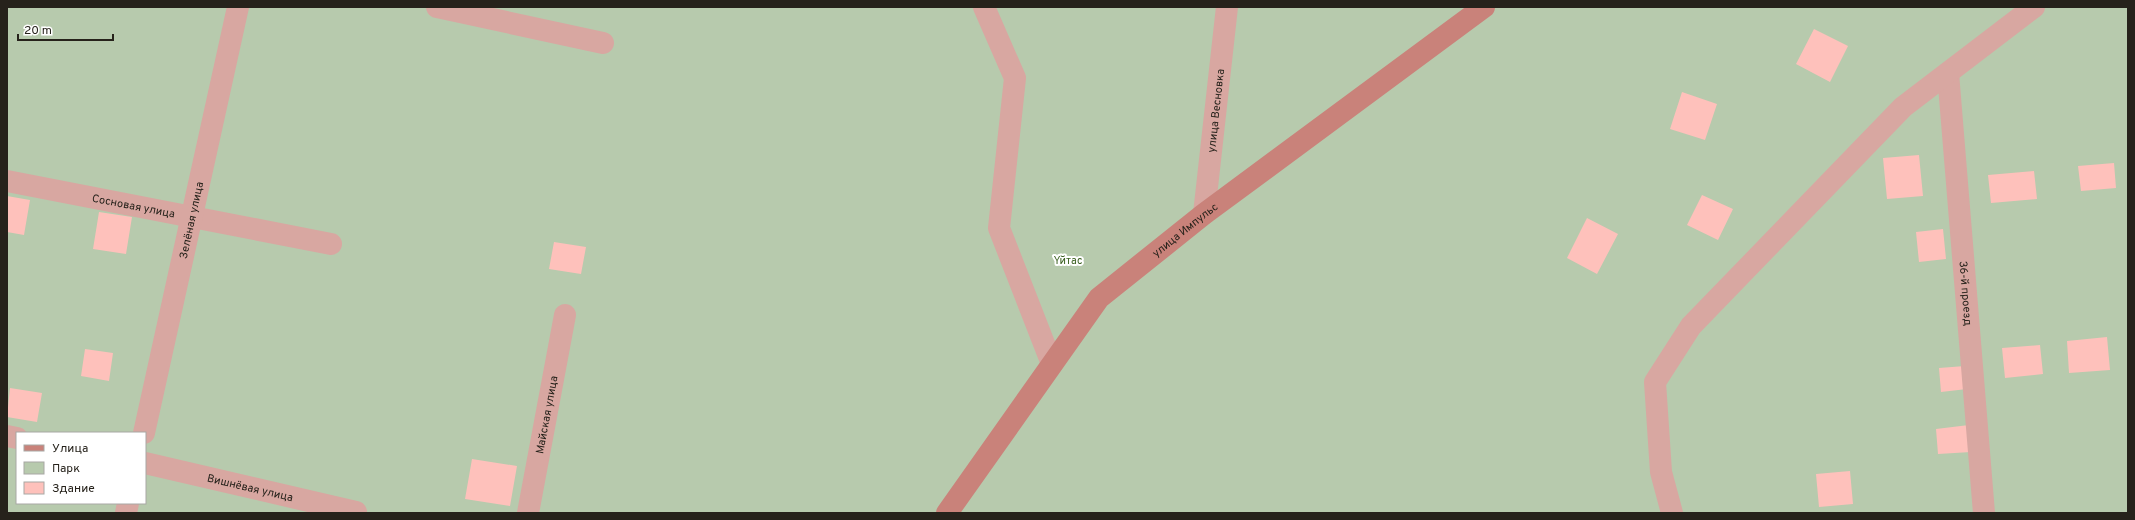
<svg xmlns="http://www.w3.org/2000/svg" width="2135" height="520" viewBox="0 0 2135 520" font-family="Overpass,sans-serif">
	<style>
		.green { fill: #b7caad; fill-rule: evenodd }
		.building { fill: #fec1bb }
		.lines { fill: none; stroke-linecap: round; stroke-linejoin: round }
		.street { stroke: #d8a7a1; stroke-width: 22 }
		.secondary { stroke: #c9827a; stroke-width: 22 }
		.labels { text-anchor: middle; stroke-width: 4; stroke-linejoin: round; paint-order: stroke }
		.street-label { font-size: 11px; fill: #26221b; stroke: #fff }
		.park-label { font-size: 11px; fill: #3c6121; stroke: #fff }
	</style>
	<rect width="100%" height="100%" fill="#fdf0dd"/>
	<path class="green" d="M7,7H2128V513H7ZM17,433H145V503H17Z"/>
	<path class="building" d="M1814,29L1848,46L1830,82L1796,64Z
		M1682,92L1717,104L1705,140L1670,129Z
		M1919,155L1923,196L1887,199L1883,158Z
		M2114,163L2116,188L2081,191L2078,166Z
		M2034,171L2037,199L1991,203L1988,175Z
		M1702,195L1733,209L1718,240L1687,225Z
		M7,196L30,200L24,235L7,232Z
		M99,212L132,217L126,254L93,249Z
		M1587,218L1618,234L1597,274L1567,258Z
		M1943,229L1946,259L1919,262L1916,232Z
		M554,242L586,247L581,274L549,269Z
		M2107,337L2110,370L2069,373L2067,341Z
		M2040,345L2043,374L2005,378L2002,348Z
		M85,349L113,353L109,381L81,376Z
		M1965,366L1967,389L1941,392L1939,368Z
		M10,388L42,393L37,422L7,417Z
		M1969,425L1971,452L1938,454L1936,429Z
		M472,459L517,466L510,506L465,499Z
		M1850,471L1853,504L1819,507L1816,474Z"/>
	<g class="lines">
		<g class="street">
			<path d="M437,7L603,43"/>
			<path d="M984,7L1015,78L999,228L1052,364"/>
			<path id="s1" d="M1948,73L1984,513"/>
			<path id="s2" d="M7,181L331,244"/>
			<path id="s3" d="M1204,214L1227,7"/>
			<path id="s4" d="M144,433L238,7"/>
			<path d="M7,436L17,438"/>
			<path id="s5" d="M145,463L356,512"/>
			<path d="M126,513L128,503"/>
			<path id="s6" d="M528,513L565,315"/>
			<path d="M1672,513L1661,472L1655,382L1691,326L1903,107L2034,7"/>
		</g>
		<path class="secondary" id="s7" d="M947,513L1099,298L1204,214L1484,7"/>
	</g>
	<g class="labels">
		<g class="street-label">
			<text dy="4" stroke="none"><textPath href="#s3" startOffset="104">улица Весновка</textPath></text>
			<text dy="4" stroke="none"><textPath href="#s2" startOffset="129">Сосновая улица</textPath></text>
			<text dy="4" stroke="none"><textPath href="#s4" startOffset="218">Зелёная улица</textPath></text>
			<text dy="4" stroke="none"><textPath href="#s7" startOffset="373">улица Импульс</textPath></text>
			<text dy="4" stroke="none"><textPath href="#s1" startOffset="221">36-й проезд</textPath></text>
			<text dy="4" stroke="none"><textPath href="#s6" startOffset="100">Майская улица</textPath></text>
			<text dy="4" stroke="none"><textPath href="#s5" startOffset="108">Вишнёвая улица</textPath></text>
		</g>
		<g class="park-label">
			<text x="1068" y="264">Үйтас</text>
		</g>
	</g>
	<rect width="2135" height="520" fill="none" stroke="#26221b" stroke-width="16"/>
	<rect x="16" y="432" width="130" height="72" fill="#ffffff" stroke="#a8a7a4"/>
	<rect x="24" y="445" width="20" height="6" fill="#c9827a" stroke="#a8a7a4"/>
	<text x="52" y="452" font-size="12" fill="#26221b">Улица</text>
	<rect x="24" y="462" width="20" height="12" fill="#b7caad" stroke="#a8a7a4"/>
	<text x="52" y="472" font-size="12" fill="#26221b">Парк</text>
	<rect x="24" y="482" width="20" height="12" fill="#fec1bb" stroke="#a8a7a4"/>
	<text x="52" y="492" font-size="12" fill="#26221b">Здание</text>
	<path d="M18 34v6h95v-6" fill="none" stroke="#26221b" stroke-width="2"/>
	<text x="24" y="34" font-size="12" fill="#26221b" stroke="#ffffff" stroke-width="3" paint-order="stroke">20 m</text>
</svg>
